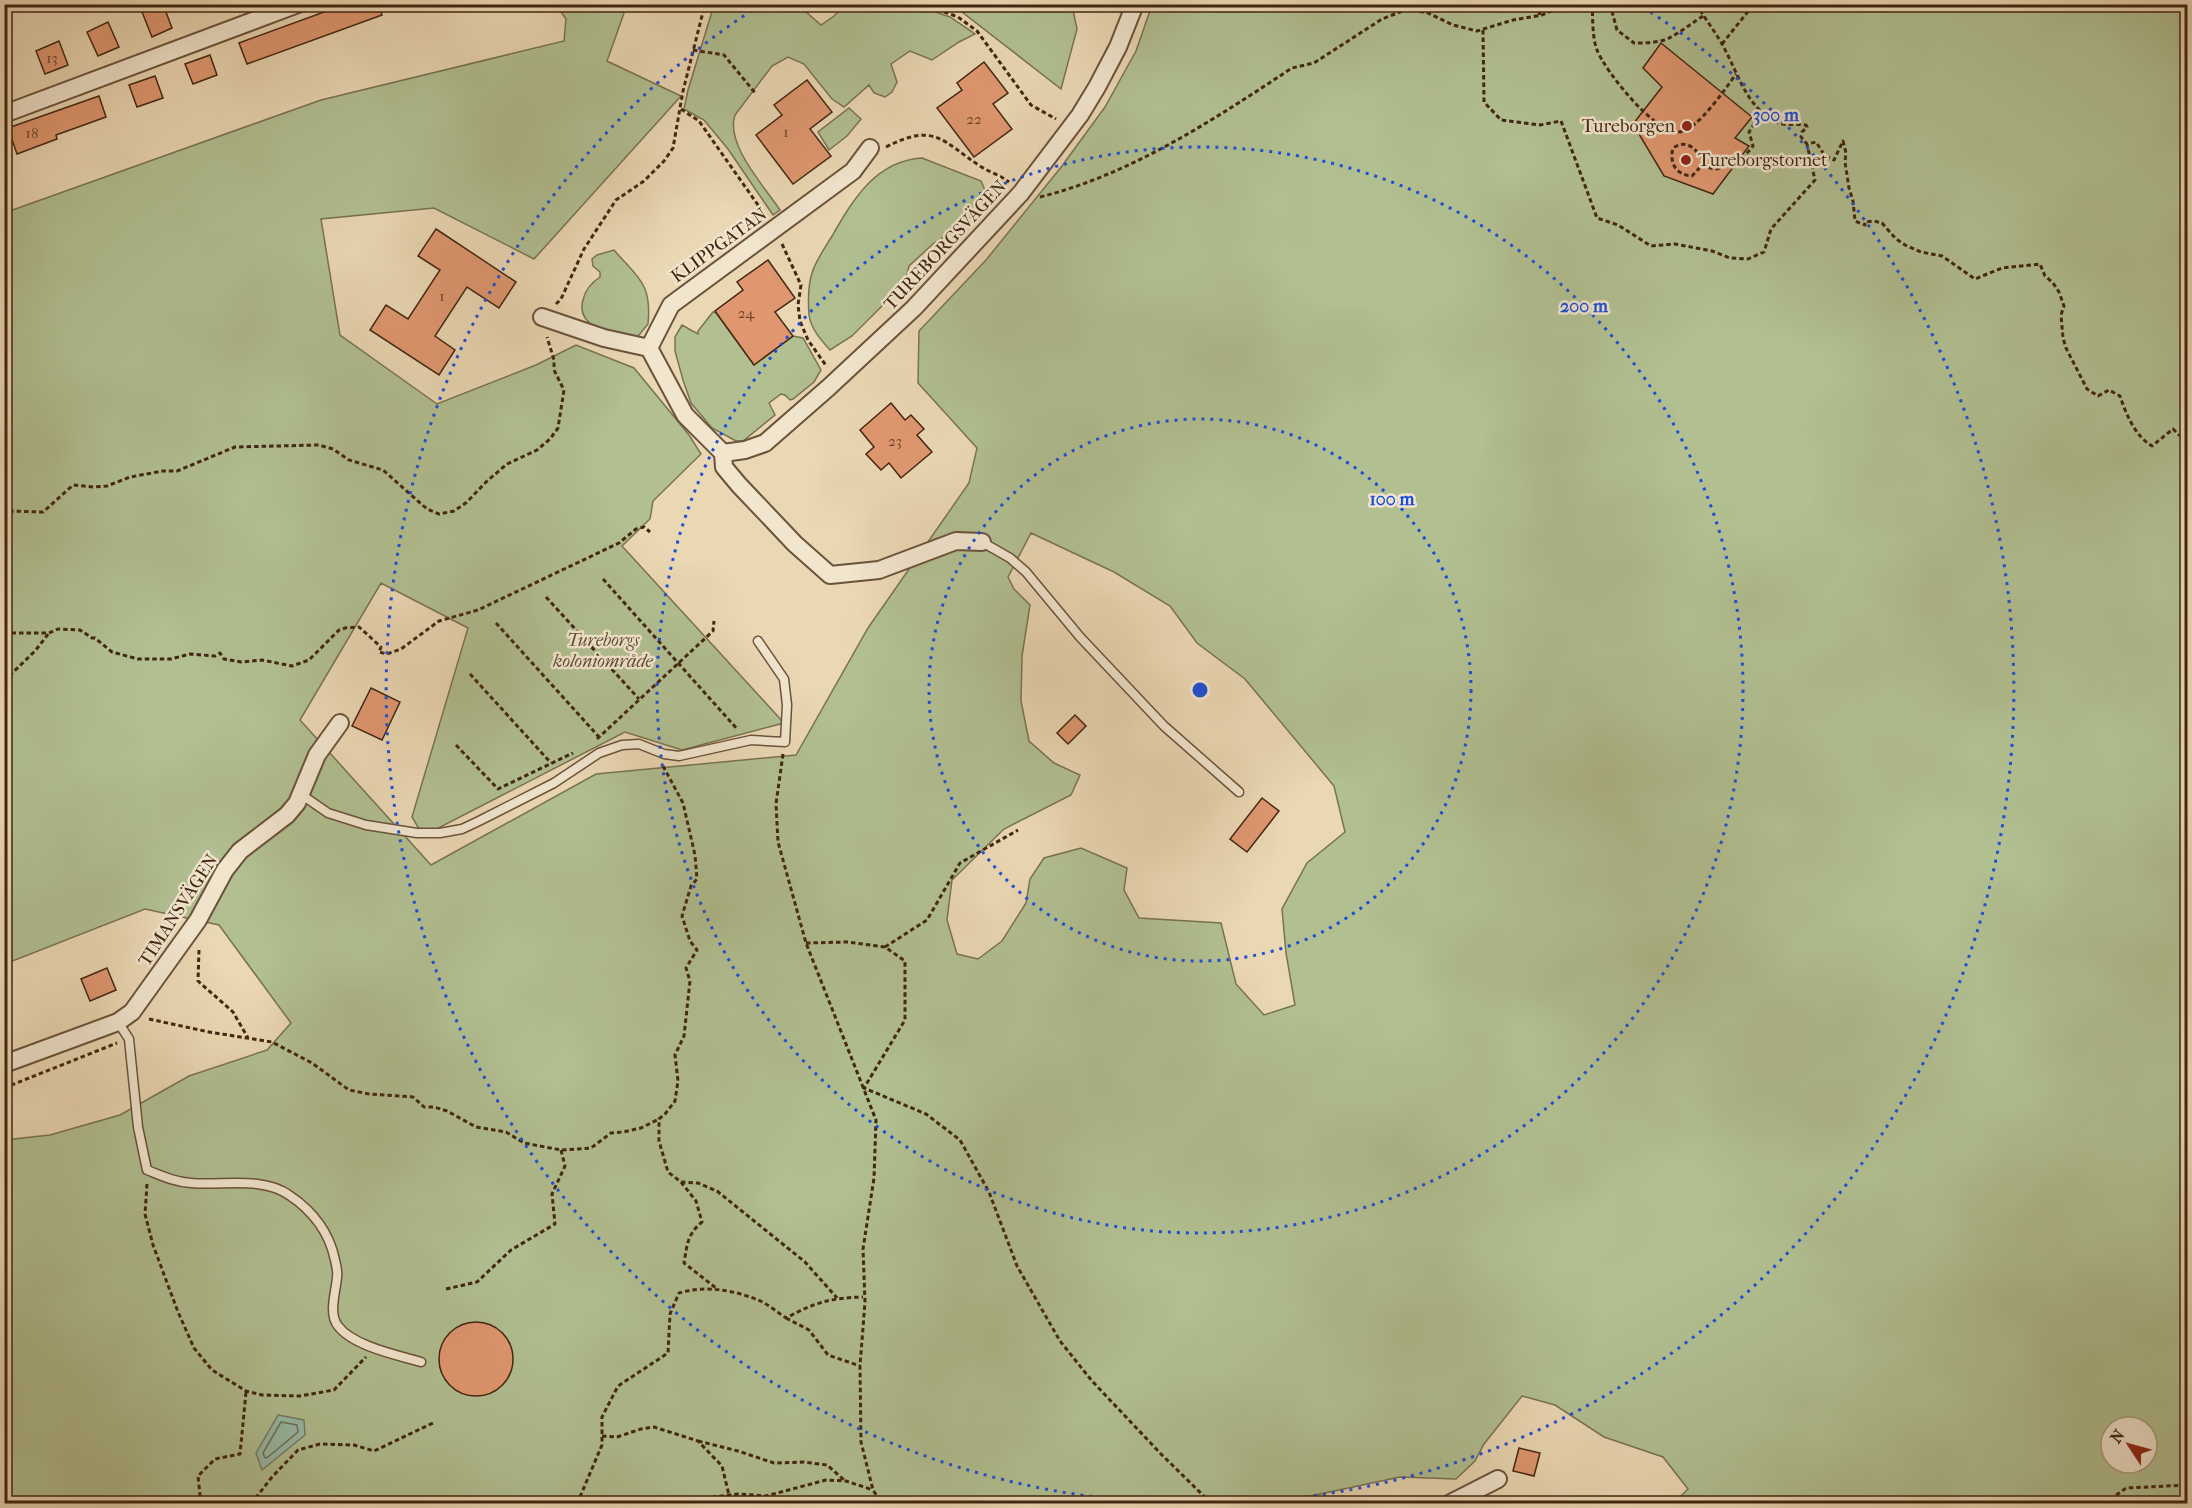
<svg xmlns="http://www.w3.org/2000/svg" width="2192" height="1508" viewBox="0 0 2192 1508" font-family="'IM FELL French Canon',serif">
	<style>
		.green { fill: #b1bf91; stroke: #797251; stroke-width: 1.5; fill-rule: evenodd }
		.water { fill: #99baa7; stroke: #767f6b; stroke-width: 1.5 }
		.lines { fill: none; stroke-linecap: round; stroke-linejoin: round }
		.shore { stroke: #6d705c; stroke-width: 1.5 }
		.building { fill: #e09770; stroke: #412611; stroke-width: 1.5 }
		.service-casing { stroke: #6b523a; stroke-width: 11 }
		.minor-casing { stroke: #6b523a; stroke-width: 20 }
		.path { stroke: #412611; stroke-width: 3; stroke-dasharray: 4.5 3; stroke-linecap: butt }
		.service { stroke: #f1e5ce; stroke-width: 8 }
		.minor { stroke: #f1e5ce; stroke-width: 16 }
		.ring { fill: none; stroke: #1d4ed8; stroke-width: 3; stroke-dasharray: 3 6 }
		.poi-dot { fill: #8f2418; stroke: #f1e5ce; stroke-width: 2 }
		.labels { text-anchor: middle; stroke-width: 5; stroke-linejoin: round; paint-order: stroke }
		.number-label { font-size: 15px; fill: #694229 }
		.poi-label { font-size: 18px; fill: #412611; stroke: #f1e5ce; text-anchor: end }
		.street-label { font-size: 18px; fill: #412611; stroke: #f1e5ce }
		.park-label { font-size: 18px; font-style: italic; fill: #5d4c31; stroke: #f1e5ce }
		.centre { fill: #1d4ed8; stroke: #f1e5ce; stroke-width: 3 }
		.ring-label { font-size: 18px; text-anchor: middle; font-weight: bold; fill: #1d4ed8; stroke: #f1e5ce; stroke-width: 5; stroke-linejoin: round; paint-order: stroke }
	</style>
	<rect width="100%" height="100%" fill="#ead7b3"/>
	<filter id="stains"><feTurbulence type="fractalNoise" baseFrequency=".00333" numOctaves="4"/><feColorMatrix values="0 0 0 0 .2 0 0 0 0 .09 0 0 0 0 .02 0 0 0 .5 -.17"/></filter>
	<radialGradient id="worn" r=".72"><stop offset=".6" stop-color="#630" stop-opacity="0"/><stop offset="1" stop-color="#630" stop-opacity=".3"/></radialGradient>
	<path class="green" d="M556,5H620L624,13L607,61L681,96L534,259L434,208L321,219L340,335L437,404L536,365L576,345L634,368L689,435L701,454L653,501L650,519L622,546L784,723L682,750L625,732L423,836L412,817L468,628L381,583L300,720L431,865L596,774L796,755L868,628L969,483L977,448L918,383L919,331L986,260L1062,166L1105,107L1136,51L1152,5H2187V1503H1674L1688,1489L1663,1457L1604,1437L1555,1405L1522,1396L1484,1444L1475,1461L1456,1479L1400,1477L1311,1496L1308,1503H5V1140L50,1135L120,1115L189,1076L267,1050L291,1023L219,925L145,909L5,964L4,213L321,100L564,41L566,19ZM1031,533L1114,572L1170,606L1197,643L1245,679L1334,786L1345,832L1307,863L1282,909L1286,953L1295,1005L1264,1015L1236,984L1221,923L1139,918L1124,890L1127,868L1081,848L1044,858L1030,879L1026,903L1002,941L978,959L957,954L947,920L952,880L1004,829L1071,795L1080,775L1054,763L1029,741L1021,701L1022,656L1030,605L1014,589L1008,577ZM2111,1427H2147V1463H2111Z
		M714,5H798L821,25L834,16L845,5H916L950,17L975,34L959,42L932,60L910,51L891,64L897,82L892,92L885,97L874,93L869,85L844,107L832,99L804,64L788,57L772,66L735,115C725,144 764,186 780,210L773,215L728,149L704,120L684,109L688,90Z
		M953,5H1072L1077,29L1061,89Z
		M849,108L861,119L847,136L829,150L818,132Z
		M922,158L981,181L985,190L967,223L934,243L909,266L905,282L886,302L852,336L830,350C821,340 811,329 809,315C808,302 808,286 812,273C816,260 825,248 832,236C853,200 875,161 922,158Z
		M614,250C638,278 652,283 648,324L639,335L632,339C612,333 575,328 583,300C585,290 591,283 600,277V272L593,266L592,259L597,255Z
		M713,312L716,313L754,365L793,336L803,338L821,370L814,382L793,399L790,400L785,395L781,394L769,403L775,415L743,441H736L712,428L691,403L683,380L675,351V337L682,325L698,334V331Z"/>
	<path class="water" d="M278,1415L304,1420L305,1435L262,1470L256,1453Z"/>
	<g class="lines">
		<path class="shore" d="M281,1422L297,1425L298,1432L268,1457L265,1458L263,1453Z"/>
	</g>
	<path class="building" d="M163,4L172,28L152,37L142,12Z
		M346,4H378L382,15L247,64L239,43Z
		M108,22L119,47L98,56L87,32Z
		M59,41L68,65L45,74L36,51Z
		M1661,43L1752,117L1735,138L1749,146L1713,194L1664,176L1633,124L1662,87L1643,68Z
		M210,55L217,75L193,84L185,64Z
		M984,62L1008,93L993,104L1012,129L974,157L937,108L962,90L957,83Z
		M155,76L163,98L137,107L129,85Z
		M807,80L832,112L810,129L831,156L793,184L756,135L782,115L774,105Z
		M99,96L106,117L56,135L57,139L17,154L8,128Z
		M436,229L516,282L499,308L467,287L435,336L455,350L439,375L370,330L386,305L408,319L440,270L418,256Z
		M768,260L795,298L775,312L793,336L754,365L715,311L743,290L737,282Z
		M891,403L905,420L911,415L924,429L917,435L932,452L901,478L889,463L881,470L866,454L874,447L860,430Z
		M371,688L400,702L382,740L352,726Z
		M1075,715L1086,726L1068,744L1057,733Z
		M1262,798L1279,811L1247,852L1230,839Z
		M107,968L116,990L90,1001L81,979Z
		M439 1359a37 37 0 1 1 74 0a37 37 0 1 1-74 0Z
		M1519,1448L1540,1453L1534,1476L1513,1471Z"/>
	<g class="lines">
		<g class="service-casing">
			<path id="service" d="M982,542L1010,558L1026,572L1080,637L1164,726L1239,792
				M302,795L328,813L366,825L417,833H440L462,829L479,821L554,783L599,753L622,745L639,744L664,754L679,756L751,740L785,742L787,705L784,679L758,641
				M118,1022L129,1039L138,1127L147,1170C162,1176 175,1182 191,1183C222,1186 262,1176 289,1195C313,1211 329,1231 335,1260C336,1265 338,1271 337,1277C336,1292 328,1313 338,1326C353,1346 397,1355 421,1362"/>
		</g>
		<g class="minor-casing">
			<path id="minor" d="M4,114L298,4
				M542,317L604,338L649,348
				M723,453L745,450L765,443L828,388L914,308L1021,193L1080,115L1097,87L1118,47L1135,4
				M723,453L685,415L649,348L671,305L853,171L870,148
				M723,453L724,467L739,485L795,544L830,575L879,570L956,541L982,542
				M4,1064L118,1022L132,1012L198,920L225,870L240,851L287,815L297,803L317,755L340,723
				M1449,1504L1498,1479"/>
		</g>
		<path class="path" d="M923,4L958,17L977,31L1031,105L1056,119
			M1537,4L1540,15
			M1592,4C1593,18 1592,37 1597,50C1605,71 1656,135 1679,132C1698,130 1725,89 1736,74
			M1610,4L1617,30L1634,43C1645,43 1661,43 1671,37C1682,31 1692,23 1703,16
			M1696,4C1704,17 1714,30 1722,44C1737,70 1745,105 1774,121C1784,127 1795,123 1806,125L1807,127L1802,132L1801,137L1807,144L1816,142L1825,156L1834,160L1843,141L1846,153L1845,162L1849,188L1853,201L1855,221L1865,225V222L1874,221L1882,223L1896,239L1905,245L1921,252L1942,256L1975,279L2002,268L2040,264L2045,276L2053,283L2059,292L2064,306L2061,315L2063,338L2066,348L2087,389L2098,396L2109,390L2120,396C2126,414 2135,436 2152,446L2173,429L2179,435L2185,437L2188,434
			M1483,30L1484,102L1501,120L1540,125L1561,121L1597,218L1618,225L1651,246L1675,244L1712,251L1730,258L1748,259L1764,252L1771,229L1815,180L1807,144
			M1722,44L1754,4
			M693,50L724,55L756,94
			M681,109L699,121L765,215
			M886,147C935,122 942,141 980,166C989,172 1000,175 1009,182
			M1705,162L1692,176C1676,175 1669,163 1673,148C1691,136 1699,156 1710,168L1717,169L1729,163L1738,164L1753,146L1749,132L1761,113
			M1040,197C1132,174 1213,120 1292,68L1314,63L1382,19L1408,9L1428,13L1453,25L1477,31L1513,20L1542,15L1567,4
			M782,244L801,285L798,305L800,321L808,340L827,367
			M556,304L561,299L584,249L616,200L644,181L664,161L673,148L683,91L705,4
			M4,516L8,511L43,512L73,485L94,487L107,486L130,477L163,471H177L235,447L319,445L333,449L349,460L383,470L427,509L439,514L454,511L467,502L486,482L507,464L537,450L550,439L558,428L564,390L554,370V360L547,337
			M603,579L738,730
			M546,597L639,699
			M496,623L599,737
			M4,633H49L58,629L80,630L92,638H95L112,652L138,659H171L190,654L215,656L220,653L224,659L241,662L262,660L292,666L309,660L339,630L345,628L359,627L381,647L379,652L387,654L401,649L439,621L478,610L619,543L636,529L644,527L650,532
			M470,674L551,763
			M4,681L35,651L49,633
			M597,739L713,631L714,621
			M456,745L498,789L573,753
			M783,754L776,804L778,842L806,943L876,1120L874,1178L863,1249L865,1302L860,1366L861,1442L873,1490L882,1504
			M663,766L683,803L695,855L697,879L691,886L682,916L690,941L697,950L686,968L690,981L684,1036L675,1055L678,1081L675,1101L665,1114L659,1119V1141L668,1172L681,1182L698,1183L717,1191L805,1262L837,1298
			M806,943L848,942L885,947L905,961V1020L864,1088L926,1114L960,1140L989,1192L1017,1266L1060,1341L1092,1381L1161,1454L1212,1504
			M885,947L927,920L960,863L1018,830
			M199,950L198,981L233,1012L248,1038
			M149,1019L209,1032L272,1042L312,1063L349,1090L369,1094L413,1097L424,1107H434L447,1111L476,1127L506,1132L524,1143L561,1150L591,1148L611,1133L623,1132L641,1128L659,1119
			M4,1088L117,1043
			M681,1182L696,1201L702,1222C687,1234 687,1246 684,1263L716,1288
			M147,1184L145,1214L153,1245L178,1312L194,1348L212,1370L246,1391L262,1395L300,1396L334,1390L366,1357
			M446,1289L477,1282L511,1250L555,1224L552,1194L565,1166L561,1150
			M786,1318L809,1330L828,1355L860,1366
			M602,1436L617,1437L641,1429L654,1427L698,1441L722,1466L729,1495
			M698,1441L738,1451L774,1463L804,1462L827,1465L844,1480
			M201,1504L198,1476L215,1459L240,1454L246,1392
			M251,1504L272,1477L298,1450L320,1444L354,1445L374,1451L433,1423
			M577,1504L602,1445V1417L618,1386L668,1353L670,1314L679,1293C704,1285 734,1290 758,1300C768,1304 777,1312 786,1318C816,1302 830,1298 863,1297
			M708,1504L713,1497L738,1494L766,1496L826,1480L846,1481L873,1490
			M2104,1504L2126,1488L2188,1485"/>
		<use href="#service" class="service"/>
		<use href="#minor" class="minor"/>
	</g>
	<g class="ring">
		<circle cx="1200" cy="690" r="271"/>
		<circle cx="1200" cy="690" r="543"/>
		<path d="M1164 1503A814 814 0 0 1 757 7M1643 7A814 814 0 0 1 1236 1503"/>
	</g>
	<g class="poi-dot">
		<circle cx="1687" cy="126" r="6"/>
		<circle cx="1686" cy="160" r="6"/>
	</g>
	<g class="labels">
		<g class="number-label">
			<text x="52" y="63">13</text>
			<text x="974" y="124">22</text>
			<text x="786" y="137">1</text>
			<text x="32" y="138">18</text>
			<text x="442" y="301">1</text>
			<text x="746" y="318">24</text>
			<text x="895" y="446">23</text>
		</g>
		<g class="poi-label">
			<text x="1675" y="132">Tureborgen</text>
			<text x="1698" y="166" text-anchor="start">Tureborgstornet</text>
		</g>
		<g class="street-label">
			<text transform="translate(719 245) rotate(-36)" y="6">KLIPPGATAN</text>
			<text transform="translate(945 245) rotate(-47)" y="6">TUREBORGSVÄGEN</text>
			<text transform="translate(178 910) rotate(-57)" y="6">TIMANSVÄGEN</text>
		</g>
		<g class="park-label">
			<text x="603" y="646">Tureborgs<tspan x="603" dy="21">koloniområde</tspan></text>
		</g>
	</g>
	<circle cx="1200" cy="690" r="9" class="centre"/>
	<g class="ring-label">
		<text x="1776" y="121">300 m</text>
		<text x="1584" y="312">200 m</text>
		<text x="1392" y="505">100 m</text>
	</g>
	<rect width="2192" height="1508" fill="none" stroke="#ead7b3" stroke-width="24"/>
	<rect x="6" y="6" width="2180" height="1496" fill="none" stroke="#412611" stroke-width="3"/>
	<rect x="12" y="12" width="2168" height="1484" fill="none" stroke="#412611" stroke-width="1.5"/>
	<g transform="translate(2129 1445) rotate(306)"><circle r="28" fill="#f1e5ce" stroke="#ab9982" stroke-width="1.5"/>
	<path d="M0-4.5L10 22L0 15L-10 22Z" fill="#8f2418"/>
	<text y="-9" font-size="16" font-weight="bold" text-anchor="middle" fill="#412611">N</text>
	</g>
	<rect width="100%" height="100%" filter="url(#stains)"/>
	<rect width="100%" height="100%" fill="url(#worn)"/>
</svg>
